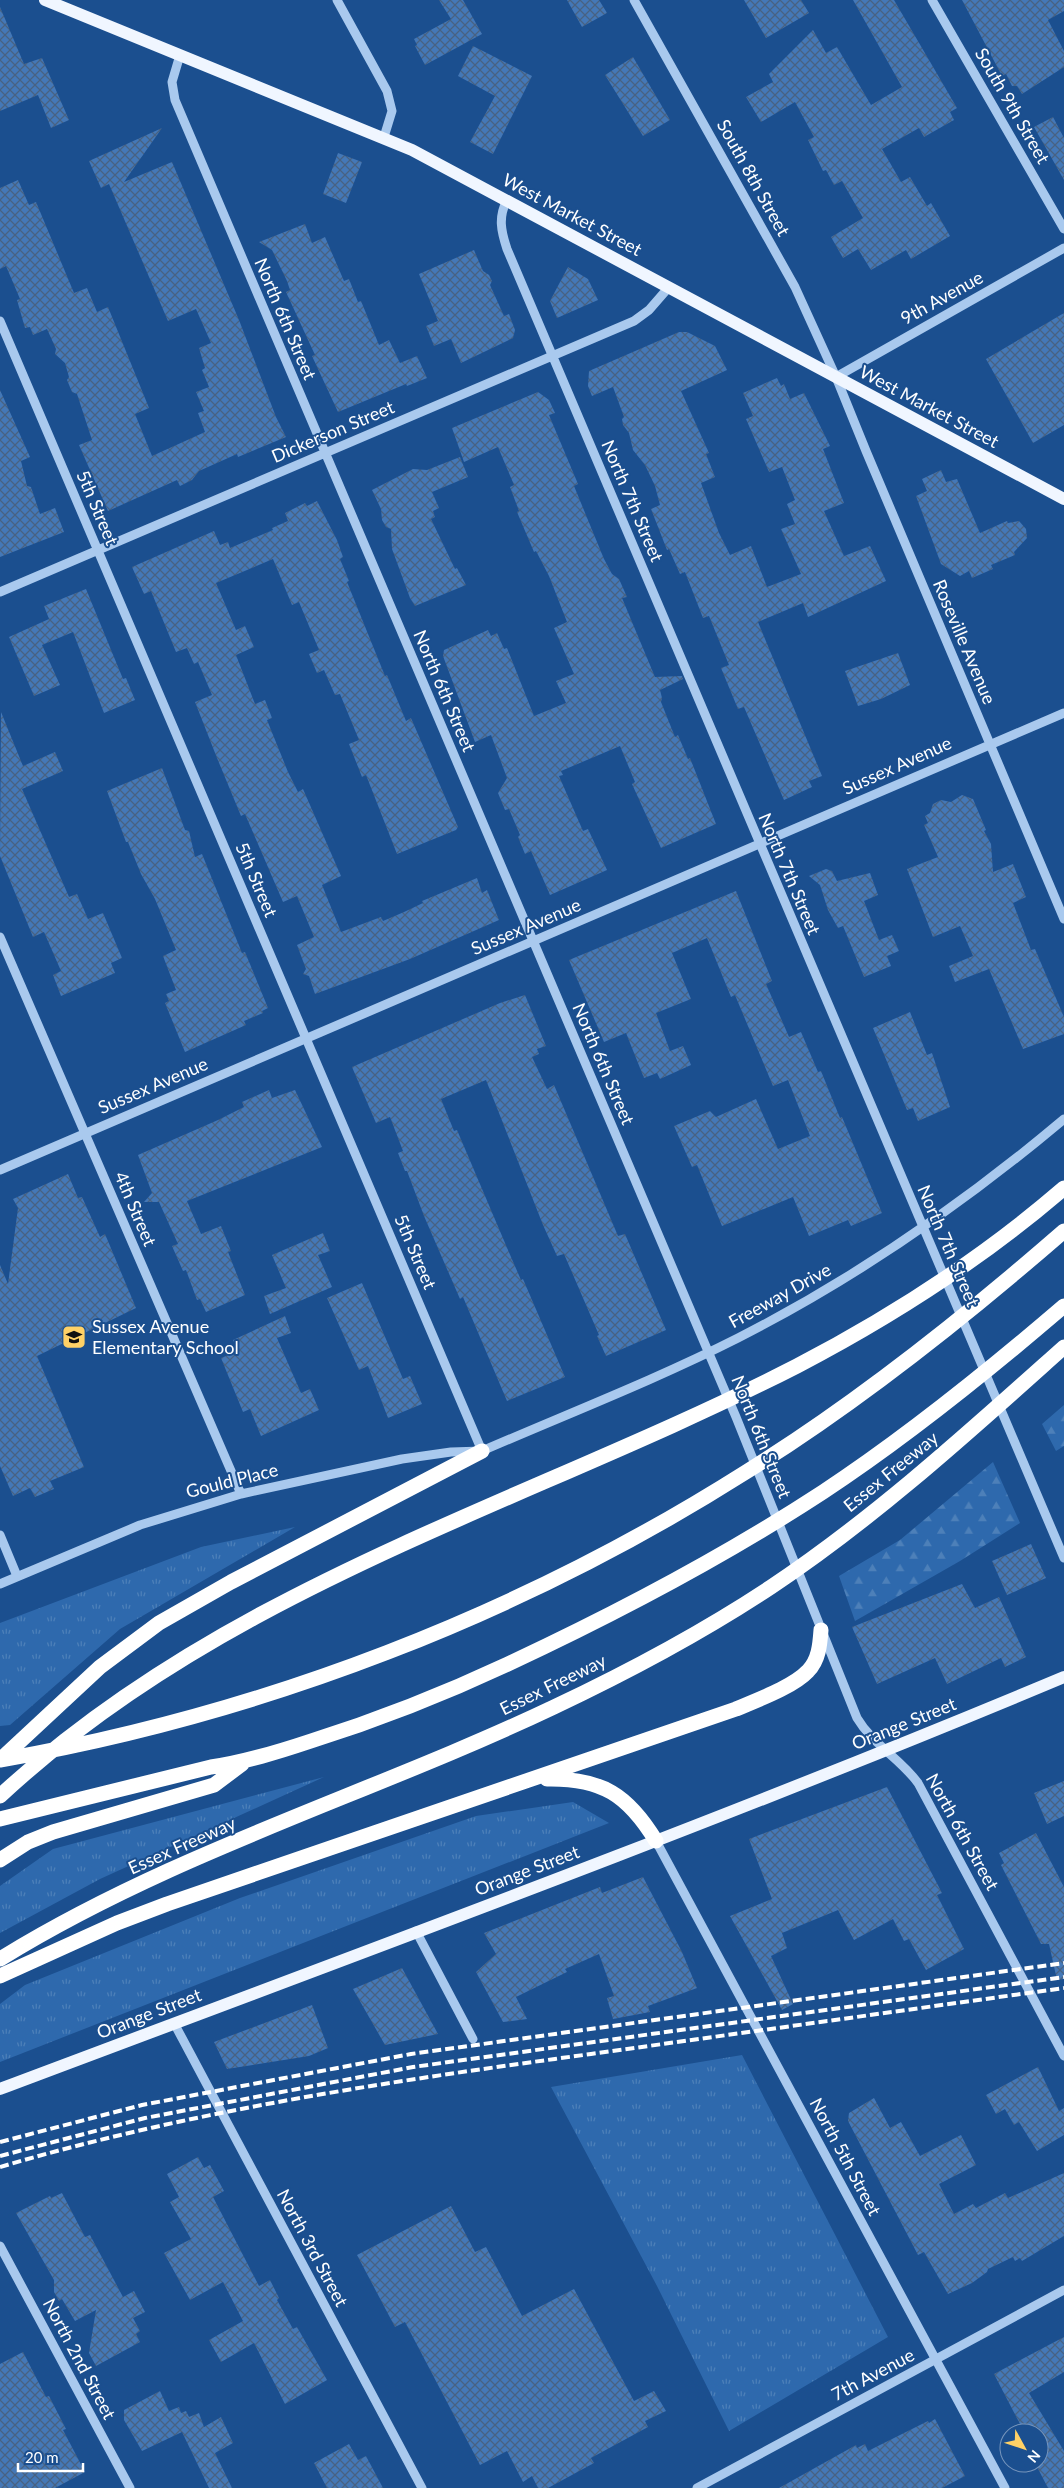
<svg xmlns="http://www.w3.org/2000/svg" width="1064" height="2488" viewBox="0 0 1064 2488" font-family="Lato,sans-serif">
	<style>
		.grass { fill: url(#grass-tufts) }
		.forest { fill: url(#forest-firs) }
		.building { fill: url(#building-cross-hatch) }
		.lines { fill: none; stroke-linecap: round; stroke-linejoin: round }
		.minor { stroke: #a9c9ee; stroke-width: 9 }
		.major { stroke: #f0f6ff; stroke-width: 12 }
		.highway { stroke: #fff; stroke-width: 15 }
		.rail { stroke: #fff; stroke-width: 4; stroke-dasharray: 9 4; stroke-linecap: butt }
		.labels { text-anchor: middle; stroke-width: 4; stroke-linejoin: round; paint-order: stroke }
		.street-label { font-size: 18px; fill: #fff; stroke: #1b4f8f }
		.poi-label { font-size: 18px; fill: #fff; stroke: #1b4f8f; text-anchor: start }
	</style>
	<defs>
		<pattern id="grass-tufts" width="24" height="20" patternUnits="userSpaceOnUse" patternTransform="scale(1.25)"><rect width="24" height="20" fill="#2e69ad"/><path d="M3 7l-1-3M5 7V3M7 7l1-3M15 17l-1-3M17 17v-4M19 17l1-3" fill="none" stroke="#4d80b9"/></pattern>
		<pattern id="forest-firs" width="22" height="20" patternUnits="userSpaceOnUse" patternTransform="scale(1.25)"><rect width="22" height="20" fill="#2e69ad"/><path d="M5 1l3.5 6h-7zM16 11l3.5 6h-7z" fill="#4d80b9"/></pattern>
		<pattern id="building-cross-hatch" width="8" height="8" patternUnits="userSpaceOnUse" patternTransform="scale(1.25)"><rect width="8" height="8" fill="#4478b7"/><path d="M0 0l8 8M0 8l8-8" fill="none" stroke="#486282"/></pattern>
	</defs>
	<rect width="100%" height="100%" fill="#1b4f8f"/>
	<path class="grass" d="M295,1527L120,1629L10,1725L0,1726V1623L201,1547Z
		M324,1777L100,1879L0,1933V1886L53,1849Z
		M573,1802L609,1823L0,2062V2004L25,1985L240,1898L476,1816Z
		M742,2055L888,2337L729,2431L657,2286L551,2087Z"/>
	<path class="forest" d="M1064,1405V1446L1056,1451L1042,1424Z
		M993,1462L1020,1523L960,1561L855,1621L839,1576L900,1540Z"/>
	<path class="building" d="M439,0H463L482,34L425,65L415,46L417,45L414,39L451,19Z
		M567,0H599L607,13L582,27Z
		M744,0H801L809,13L766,38Z
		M853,0H894L957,108L950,112L954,120L924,137L919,128L882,149L901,182L910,177L927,206L931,203L950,236L911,259L906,250L871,270L858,249L843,258L831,237L863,218L842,181L834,185L826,170L823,171L808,140L814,137L795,102L761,122L746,97L773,82L769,74L813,30L826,53L837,47L871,105L902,87Z
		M962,0H1064V11L1048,20L1064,51V67L1022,94L1017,86H1012L1006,74L1002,76Z
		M0,7L24,64L42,58L69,120L51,128L38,95L0,111Z
		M473,46L532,76L493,154L470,142L495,96L458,76Z
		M633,57L670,120L643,136L605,75Z
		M1053,117L1064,138V180L1034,127Z
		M162,128L124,182L172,162L239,320L276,417L286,437L238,457L237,454L199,471L192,480L180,486L177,480L108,511L79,445L92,440L77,394L72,392L67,380L69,377L65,363L55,354L56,349L47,329L33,335L30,327L25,328L17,300L20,299L6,266L0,269V188L18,180L29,205L36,202L74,293L87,288L97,312L108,307L149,408L135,414L152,456L205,432L198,413L204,411L196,392L209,387L202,370L205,368L199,348L211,343L196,309L168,321L109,184L101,188L89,161Z
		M338,153L362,162L346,203L323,194Z
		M305,224L312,243L325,237L344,281L349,279L358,302L361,301L379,345L389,340L400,363L417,356L427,378L407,386L406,384L338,412L312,356L315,355L286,292L290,290L287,281L272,250L259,242Z
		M474,250L483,271L489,275L492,281L490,285L504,316L509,314L515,330L513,338L461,363L451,339L434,346L426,326L438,321L419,274Z
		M568,267L588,279L598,300L557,318L550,301Z
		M1064,313V425L1033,443L986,359Z
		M679,332H687L715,346L727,370L681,391L709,453L706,454L715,477L701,483L719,533L730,555L751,546L767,587L801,574L781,529L795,524L787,504L795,500L782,467L769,472L746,419L753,416L743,393L777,378L781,386L784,384L790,399L804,393L830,446L823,449L844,503L824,511L844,556L870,546L886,581L808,617L803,603L758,622L822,776L809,781L812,787L784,800L744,707L738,709L721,668L729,665L709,616L703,618L685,572L680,574L669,549L667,550L651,509L660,505L655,486L645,465L633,450L629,433L623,425L622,419L624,417L613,387L592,396L588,386L589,371Z
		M0,390L30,457L21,461L27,486L31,487L40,514L55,508L64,532L0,557Z
		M538,392L549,400L555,413L549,415L578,484L574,486L604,559L612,574L619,579L627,597L622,598L655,677L682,676L683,679L660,690L662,698L661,702L675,737L678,735L688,759L690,758L716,824L661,848L632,784L635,782L620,746L561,771L563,775L559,776L583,831L588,829L607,870L550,895L531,851L525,854L518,837L520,835L509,809L505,810L498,793L507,778L491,735L475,742L443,656L444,650L488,630L491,636L497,633L504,649L507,648L534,716L566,703L556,681L574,674L554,628L567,622L549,576L536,551L534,552L517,512L519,511L510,487L514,485L498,447L464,462L452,428Z
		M460,457L468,477L432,492L439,508L433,511L435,517L431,519L455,569L457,568L466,585L415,606L410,598L392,549L391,529L386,527L382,520L381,509L372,490L413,469L427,470Z
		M941,470L946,482L957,479L980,533L1007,521L1008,523L1019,521L1026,529L1027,538L1014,552L1015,555L991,565L993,569L972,578L969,571L960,576L941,564L916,496L927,491L922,479Z
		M317,501L337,540L343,557L340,559L349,581L347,582L385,676L387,675L406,721L411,718L458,827L456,830L397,854L366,775L362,777L349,744L359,740L340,694L335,695L324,670L317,673L309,654L319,650L299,602L292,605L273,559L216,583L236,630L245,626L254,647L236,655L255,704L265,700L272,718L267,720L288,772L298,792L303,789L341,876L322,885L341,932L381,917L383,921L404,912L423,903L422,901L477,878L482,893L487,890L499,920L410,959L315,994L309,976L303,974L306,969L297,945L314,937L297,896L283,902L245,814L241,816L217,758L195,702L212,695L198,662L194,664L187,648L176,652L151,591L144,594L132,567L214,531L220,545L228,542L230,548L273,530L272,528L288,521L285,513L305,503L307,506Z
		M86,589L123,679L126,678L135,700L104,713L73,632L42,645L60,685L34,696L9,637L49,619L44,606Z
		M898,653L910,685L881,699L858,706L845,671Z
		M1,712L23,766L55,752L63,771L22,789L69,897L77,894L88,919L103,913L122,958L111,963L115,973L61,996L53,975L61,971L44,932L33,937L0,856Z
		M162,768L185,830L189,831L195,857L202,854L242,953L245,952L268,1008L262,1011L263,1013L244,1021L246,1025L185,1052L165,1003L169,1001L166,994L176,990L163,956L176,950L155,899L141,874L128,842H126L107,791Z
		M962,795L973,799L986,830L984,831L991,844L993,872L1013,864L1026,897L1013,903L1031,950L1035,949L1064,1017V1034L1023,1049L989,969L955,982L949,966L973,956L960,926L933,937L907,869L938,857L924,825L928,823L925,816L930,813L933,804L941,800L951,802Z
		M826,869L832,871L837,881L870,873L878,895L864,901L879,940L892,935L899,951L887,956L891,966L864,977L843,926L838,928L828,910L820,885L809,876Z
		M736,891L772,981L766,984L789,1037L801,1032L818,1072L821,1071L840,1118L842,1117L882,1213L851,1226L848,1220L809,1236L793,1197L722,1226L697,1165L692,1167L674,1126L710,1111L716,1117L756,1099L778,1149L810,1136L788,1080L773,1086L735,995L731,997L707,938L672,953L691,999L656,1013L670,1051L683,1046L691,1065L660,1079L657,1073L644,1078L626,1033L604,1042L569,960Z
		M525,995L546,1046L537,1049L539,1054L532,1057L547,1089L554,1085L618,1236L625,1234L666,1330L606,1356L597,1336L599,1335L564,1254L557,1256L543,1225L486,1080L441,1099L454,1131L457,1130L511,1257L521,1280L523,1279L565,1377L507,1401L463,1297L460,1299L424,1216L407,1171H405L398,1153L403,1151L390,1117L376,1123L352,1067L500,1003Z
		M910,1012L927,1055L932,1053L950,1107L918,1121L913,1108L907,1110L873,1028Z
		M269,1090L272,1098L295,1090L322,1147L187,1201L201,1234L221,1226L231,1251L228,1252L245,1295L206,1312L200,1299L197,1300L186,1270L183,1271L172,1246L178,1244L159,1202H144L152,1193L138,1155L218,1120L244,1107L242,1102Z
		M68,1174L78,1198L82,1197L100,1237L105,1234L136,1308L37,1356L84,1467L50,1481L54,1489L35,1497L30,1488L13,1496L0,1466V1265L8,1284L18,1208L13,1199Z
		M323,1233L330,1251L318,1255L332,1287L270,1314L264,1296L286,1288L272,1255Z
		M362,1283L403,1379L410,1376L422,1404L388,1418L368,1366L359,1370L327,1298Z
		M285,1316L291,1333L277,1338L301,1393L310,1389L319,1410L261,1436L250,1409L243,1412L221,1358L238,1351L233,1340Z
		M1031,1544L1046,1578L1007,1595L992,1561Z
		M962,1584L975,1608L999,1597L1026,1657L1005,1667L1001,1658L947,1684L935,1658L877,1684L852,1627Z
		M1064,1781V1816L1047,1824L1034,1793Z
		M887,1787L942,1893L937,1895L964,1949L926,1970L909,1939L904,1941L893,1919L854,1940L838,1910L782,1933L787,1948L771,1956L793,2004L782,2010L730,1916L772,1899L749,1839Z
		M1036,1833L1064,1887V1979L1057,1980L1049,1944H1041L1001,1865L1004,1863L999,1853Z
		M643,1877L682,1952L697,1988L648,2006L650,2012L613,2019L607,1998L614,1996L599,1954L565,1969L567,1972L516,1997L527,2019L503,2022L476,1972L496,1954L484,1933L600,1887L602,1893Z
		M402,1968L438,2034L385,2045L353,1989Z
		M312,2005L328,2048L309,2056L227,2069L214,2042Z
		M1038,2067L1059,2111L1064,2108V2135L1037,2151L1019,2122L1014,2125L1005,2109L996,2114L986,2095Z
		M874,2098L890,2128L901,2122L920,2156L961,2135L976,2165L939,2184L954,2214L973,2204L976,2208L1005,2193L1008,2198L1064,2173V2236L1022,2261L1020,2258L1015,2261L1013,2257L988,2269L987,2272L972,2283L948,2294L924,2252L918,2255L848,2121L849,2113Z
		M198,2157L204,2168L210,2165L224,2191L213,2197L259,2286L270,2280L279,2298L277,2300L293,2329L297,2327L327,2380L285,2404L254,2343L221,2362L209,2340L243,2321L223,2282L190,2300L164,2253L191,2239L170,2202L179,2197L167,2174Z
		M62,2193L85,2237L90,2235L123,2297L134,2291L145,2312L133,2318L140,2331L136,2334L140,2342L96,2366L89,2353L96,2310L75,2321L62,2299L59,2301L54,2292V2280L16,2213L50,2196L51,2198Z
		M451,2206L475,2252L486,2247L522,2316L574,2289L634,2401L654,2391L666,2411L645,2421L648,2427L591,2458L594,2463L548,2488H538L532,2476L523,2482L507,2451L480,2465L405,2322L395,2327L357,2255Z
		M1064,2337V2372L1029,2393L1064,2451V2488H1048L1035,2463H1039V2433H1018L1016,2428L1021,2426L994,2374Z
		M23,2352L46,2397L49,2396L66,2429L63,2430L85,2472L55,2488H0V2364Z
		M160,2391L169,2411L179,2407L181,2413L186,2411L189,2417L199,2413L204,2427L221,2417L233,2443L215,2453L232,2488H209L182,2432L142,2451L124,2420V2410Z
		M935,2419L965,2476L942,2488H779L856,2445L857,2448L865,2444L868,2451L928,2421L929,2423Z
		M349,2444L358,2460L366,2456L383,2488H327L314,2463Z"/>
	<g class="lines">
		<path class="minor" d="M337,0L387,91L392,111L384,137
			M634,0L795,287L836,377L866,451L1064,919
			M932,0L1064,229
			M180,55L172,82L175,100L736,1417L857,1718C873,1745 900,1758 918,1783L1064,2056
			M507,200C498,217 501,231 507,249L1064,1558
			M0,321L482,1451
			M836,377L1064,248
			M0,592L634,321L649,310L669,287
			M0,937L241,1494
			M0,1170L1064,713
			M0,1535L17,1576
			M0,1584L140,1525L241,1494L402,1459L451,1452L482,1451C567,1414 655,1380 738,1338C856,1278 963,1204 1064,1119
			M656,1841L1005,2488
			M416,1931L473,2039
			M174,2023L422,2488
			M0,2246L130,2488
			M697,2488L1064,2290"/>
		<path class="major" d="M45,0L412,150L1064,499
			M0,2089C356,1955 713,1824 1064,1677"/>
		<path class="highway" d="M0,1760C264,1714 520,1615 746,1472C859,1402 964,1318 1064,1231
			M0,1760L100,1667L159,1623L231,1582L482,1451
			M547,1779C602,1778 628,1795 656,1841
			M0,1796C227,1585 527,1504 797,1366C891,1317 984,1257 1064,1188
			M0,1819L211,1767C246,1762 278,1752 311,1741C378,1720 444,1694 508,1664C617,1613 722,1558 823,1492C908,1436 987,1372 1064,1306
			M0,1860L28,1842L53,1832L214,1785L242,1764
			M0,1959C173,1852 371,1794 554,1707C628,1672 703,1632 771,1587C876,1517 970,1431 1064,1347
			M0,1976L117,1923L167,1904L736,1709C757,1700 793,1687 808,1671C819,1660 820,1644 821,1630"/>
		<path class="rail" d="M0,2142L142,2105L411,2054L1064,1963
			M0,2156L145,2118L413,2067L1064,1977
			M0,2167C193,2110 392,2081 591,2054C749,2032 906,2010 1064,1988"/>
	</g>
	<defs>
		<g id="school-square" transform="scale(1.25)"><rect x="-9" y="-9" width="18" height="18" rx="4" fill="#ffd166" stroke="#1b4f8f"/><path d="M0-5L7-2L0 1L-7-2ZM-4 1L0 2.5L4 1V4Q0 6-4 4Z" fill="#111"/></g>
	</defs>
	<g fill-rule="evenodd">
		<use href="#school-square" x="74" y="1337"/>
	</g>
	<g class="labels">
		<g class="street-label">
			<text transform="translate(1012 106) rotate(60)" y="6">South 9th Street</text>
			<text transform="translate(753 178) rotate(61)" y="6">South 8th Street</text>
			<text transform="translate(572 215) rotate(28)" y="6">West Market Street</text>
			<text transform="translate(942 298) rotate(-29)" y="6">9th Avenue</text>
			<text transform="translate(285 319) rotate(67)" y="6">North 6th Street</text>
			<text transform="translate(929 407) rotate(28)" y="6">West Market Street</text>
			<text transform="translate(333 432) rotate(-23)" y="6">Dickerson Street</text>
			<text transform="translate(632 501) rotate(67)" y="6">North 7th Street</text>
			<text transform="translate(97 508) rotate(67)" y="6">5th Street</text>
			<text transform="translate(964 642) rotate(67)" y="6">Roseville Avenue</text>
			<text transform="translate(444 691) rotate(67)" y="6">North 6th Street</text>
			<text transform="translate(897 766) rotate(-24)" y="6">Sussex Avenue</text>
			<text transform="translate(789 874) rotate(67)" y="6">North 7th Street</text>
			<text transform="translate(256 880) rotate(67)" y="6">5th Street</text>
			<text transform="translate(526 927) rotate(-23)" y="6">Sussex Avenue</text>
			<text transform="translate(603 1064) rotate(67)" y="6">North 6th Street</text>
			<text transform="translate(153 1086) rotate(-23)" y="6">Sussex Avenue</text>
			<text transform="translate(135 1209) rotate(67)" y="6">4th Street</text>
			<text transform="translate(948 1246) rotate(67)" y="6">North 7th Street</text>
			<text transform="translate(415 1252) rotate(67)" y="6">5th Street</text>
			<text transform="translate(780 1296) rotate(-29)" y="6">Freeway Drive</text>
			<text transform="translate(761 1437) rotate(68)" y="6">North 6th Street</text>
			<text transform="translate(891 1472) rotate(-39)" y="6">Essex Freeway</text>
			<text transform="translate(232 1481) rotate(-14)" y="6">Gould Place</text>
			<text transform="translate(553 1685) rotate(-26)" y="6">Essex Freeway</text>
			<text transform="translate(904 1724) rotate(-22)" y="6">Orange Street</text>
			<text transform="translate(962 1832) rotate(61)" y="6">North 6th Street</text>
			<text transform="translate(182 1846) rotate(-24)" y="6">Essex Freeway</text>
			<text transform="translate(527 1871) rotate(-21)" y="6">Orange Street</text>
			<text transform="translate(149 2014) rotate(-21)" y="6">Orange Street</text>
			<text transform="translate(845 2157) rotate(62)" y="6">North 5th Street</text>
			<text transform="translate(312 2248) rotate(62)" y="6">North 3rd Street</text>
			<text transform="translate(79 2359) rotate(62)" y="6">North 2nd Street</text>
			<text transform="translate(873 2375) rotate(-28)" y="6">7th Avenue</text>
		</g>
		<g class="poi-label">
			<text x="92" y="1333">Sussex Avenue<tspan x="92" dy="21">Elementary School</tspan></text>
		</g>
	</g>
	<g transform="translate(1024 2448) rotate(130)"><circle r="24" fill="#1b4f8f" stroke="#7695bc"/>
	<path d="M0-4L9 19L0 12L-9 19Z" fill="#ffd166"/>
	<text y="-8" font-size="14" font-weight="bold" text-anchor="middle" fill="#ffffff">N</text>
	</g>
	<path d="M18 2463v8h65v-8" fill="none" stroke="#ffffff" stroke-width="2.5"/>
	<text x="25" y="2463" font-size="15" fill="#ffffff" stroke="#1b4f8f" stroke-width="4" paint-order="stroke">20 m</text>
</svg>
